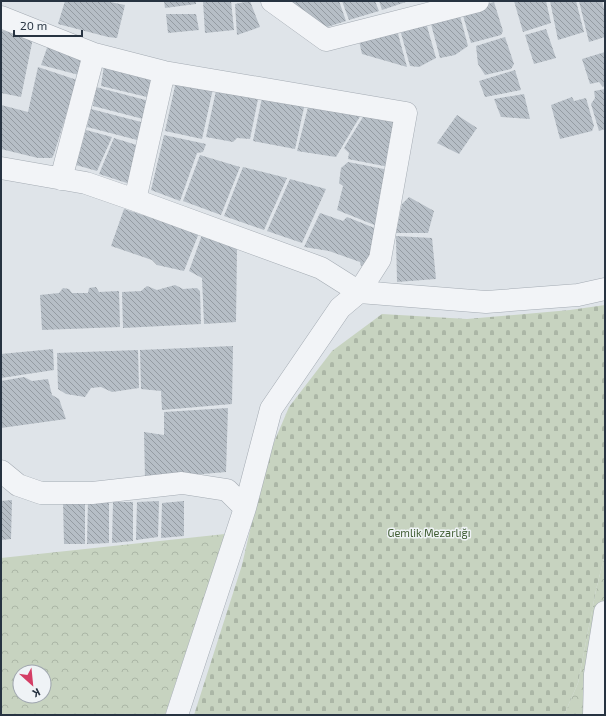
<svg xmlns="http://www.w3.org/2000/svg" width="606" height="716" viewBox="0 0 606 716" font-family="'Exo 2',sans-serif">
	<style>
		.forest { fill: url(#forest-crowns); fill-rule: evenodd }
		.cemetery { fill: url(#cemetery-stones) }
		.building { fill: url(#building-back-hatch) }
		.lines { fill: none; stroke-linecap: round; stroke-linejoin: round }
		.minor-casing { stroke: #a4abb3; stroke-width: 23 }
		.minor { stroke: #f2f4f7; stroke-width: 22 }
		.labels { text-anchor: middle; stroke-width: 3; stroke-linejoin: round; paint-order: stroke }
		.park-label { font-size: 11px; fill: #405d34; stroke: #eff3f6 }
	</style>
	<defs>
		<pattern id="forest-crowns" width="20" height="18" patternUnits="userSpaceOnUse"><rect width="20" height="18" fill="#c7d3c0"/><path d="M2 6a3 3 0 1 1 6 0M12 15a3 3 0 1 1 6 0" fill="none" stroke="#abb6a6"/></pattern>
		<pattern id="cemetery-stones" width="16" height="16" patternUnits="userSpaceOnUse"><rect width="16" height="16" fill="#c7d3c0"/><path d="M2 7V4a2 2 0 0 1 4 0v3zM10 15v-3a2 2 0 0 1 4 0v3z" fill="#abb6a6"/></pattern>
		<pattern id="building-back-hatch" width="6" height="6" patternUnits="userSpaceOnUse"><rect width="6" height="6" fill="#b6bec6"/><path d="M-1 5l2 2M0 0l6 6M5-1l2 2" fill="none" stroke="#949ba2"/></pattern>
	</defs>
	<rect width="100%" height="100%" fill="#dfe4e9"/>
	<path class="forest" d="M225,534L165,715H1V558ZM20,672H44V696H20Z
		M605,554V715H564L578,683L596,590Z"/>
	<path class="cemetery" d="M605,305V554L596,590L578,683L564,715H194L242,565L266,461L289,407L332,351L382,314L467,319L570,310Z"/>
	<path class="building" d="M65,1H105L125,5L117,38L108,37L58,24Z
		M164,1H196V4L165,8Z
		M203,1H231L234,30L205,33Z
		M250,1L260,27L237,35L235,4Z
		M286,1H339L346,21L318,30Z
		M342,1H375L379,11L349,20Z
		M379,1H409L382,10Z
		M514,1H546L551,23L523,32Z
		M550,1H576L584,32L558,40Z
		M579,1H602L605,12V37L589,42Z
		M494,2L503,31L501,35L471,43L462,12Z
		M166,14H196L199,30L168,33Z
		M460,16L468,46L455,55L440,58L431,24Z
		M427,26L436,58L419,67L410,66L401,33L414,27Z
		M546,29L556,58L534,64L525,35Z
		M1,30L33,38L21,97L1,93Z
		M397,30L407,67L362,54L359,41Z
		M505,37L514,64L511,69L485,75L478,64L476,46Z
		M48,45L83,55L79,75L41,65Z
		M605,52V85L603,87L599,82L590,84L582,59Z
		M104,65L157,80L150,95L147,97L101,86Z
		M38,67L77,80L54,154L52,158H38L1,149V105L28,112Z
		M515,70L521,90L485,97L479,81Z
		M177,77L214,84L202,139L165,131Z
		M217,86L259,94L250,139L237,138L233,142L206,137Z
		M96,87L153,102L147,120L93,106Z
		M605,89V129L599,131L591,104L595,98L594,91Z
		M263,93L305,103L295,149L253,141Z
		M524,94L530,119L501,117L494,99Z
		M572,97L574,101L586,98L594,126L592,131L560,139L551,105Z
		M309,103L362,113L336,157L297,151Z
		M91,109L145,123L141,141L87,127Z
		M366,112L399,118L389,167L348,159L349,153L344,148Z
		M457,115L477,128L459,154L437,143Z
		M86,130L112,137L97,171L76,165Z
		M164,135L206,144L203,152L197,153L180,201L151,190Z
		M114,138L140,146L130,184L99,174Z
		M200,155L240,167L221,215L183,201Z
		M348,162L389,170L377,226L337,210L343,186L339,183L341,168Z
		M243,167L287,178L264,230L224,216Z
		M290,179L326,189L302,243L267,231Z
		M409,197L434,211L428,233H396L402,204Z
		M124,209L199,233L184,271L157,265L152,260L111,246Z
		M320,213L343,221L347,217L377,229L373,259L361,266L360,262L329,251L304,247Z
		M202,235L237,248L236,322L204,324L202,278L189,271Z
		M396,236L432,238L436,279L397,282Z
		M175,285L183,289L197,288L200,291L201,324L123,328L122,292L141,291L147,286L157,290Z
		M96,287L99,292L119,291L120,327L42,330L40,295L59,293L63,288L69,289L72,293H88L89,288Z
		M233,346L232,404L162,410L161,391L141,389L140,350Z
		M53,349L54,370L1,378V354Z
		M138,350L139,388L112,392L101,387L91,388L85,397L66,394L58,389L57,353Z
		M24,377L32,381L48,379L52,395L59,399L66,419L1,428V381Z
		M228,408L226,472L145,479L144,432L164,435V412Z
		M12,500L11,539L1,540V501Z
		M63,500L85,501V544H64Z
		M88,500L109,502V543L87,544Z
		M159,501L158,537L136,540L137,502Z
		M184,501V536L161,538L162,503Z
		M113,502H133V541L112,543Z"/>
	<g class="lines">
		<g class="minor-casing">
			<path id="minor" d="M272,1L326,40L478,1
				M1,17L94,54L164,72L406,113L380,259L359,292L340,308L271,409L245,508L177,715
				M1,168L86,183L135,200L321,268L359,292L486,302L578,295L605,289
				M61,179L94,54
				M135,200L164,72
				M1,471L18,485L41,493H92L182,483L227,490L245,508
				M594,715L595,674L605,612"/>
		</g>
		<use href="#minor" class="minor"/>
	</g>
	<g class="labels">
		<g class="park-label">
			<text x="429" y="537">Gemlik Mezarlığı</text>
		</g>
	</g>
	<rect width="606" height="716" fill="none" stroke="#273341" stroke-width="4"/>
	<g transform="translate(32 684) rotate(153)"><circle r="19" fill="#eff3f6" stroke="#9fa6ae"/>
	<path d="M0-3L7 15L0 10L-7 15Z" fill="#d43e65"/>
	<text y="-6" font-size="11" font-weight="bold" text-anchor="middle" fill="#273341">K</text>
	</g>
	<path d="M14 30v6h68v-6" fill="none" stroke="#273341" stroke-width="2"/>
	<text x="20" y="30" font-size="12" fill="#273341" stroke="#eff3f6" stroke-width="3" paint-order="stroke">20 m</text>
</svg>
